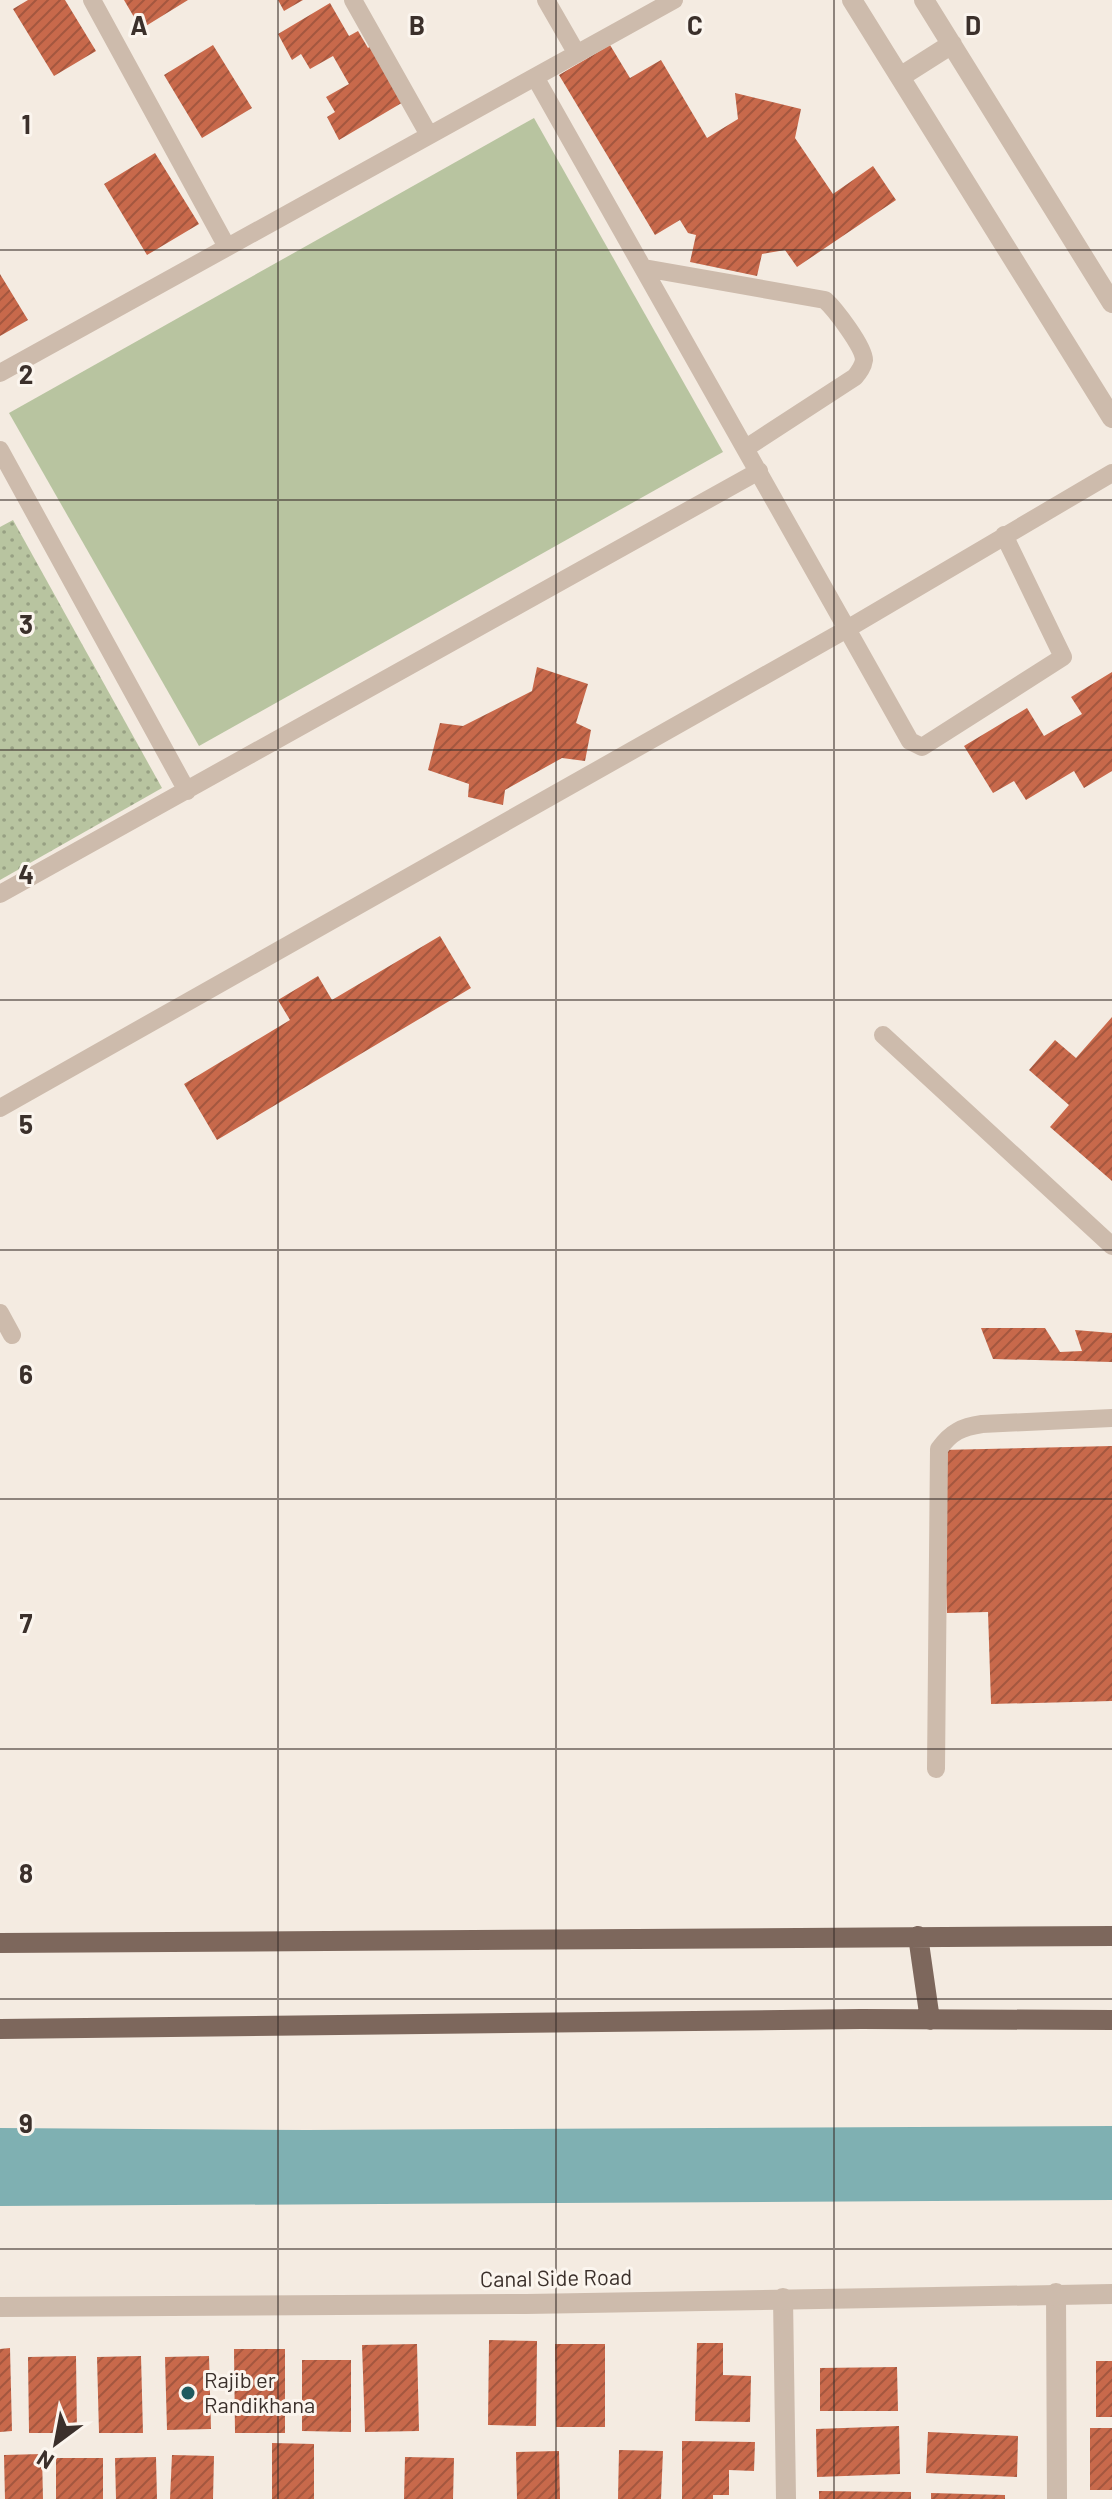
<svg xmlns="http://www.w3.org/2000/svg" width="1112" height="2499" viewBox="0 0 1112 2499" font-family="Barlow,sans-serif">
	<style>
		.grass { fill: #b8c4a0 }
		.park { fill: url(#park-dots) }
		.water { fill: #7fb0b2 }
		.building { fill: url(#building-hatch) }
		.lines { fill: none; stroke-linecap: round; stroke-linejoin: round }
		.service { stroke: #cdbbac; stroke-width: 18 }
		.minor { stroke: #cdbbac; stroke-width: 20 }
		.tertiary { stroke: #cdbbac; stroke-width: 20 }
		.primary { stroke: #7d675c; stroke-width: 20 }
		.grid { fill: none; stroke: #3b302b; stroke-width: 2; stroke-opacity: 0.55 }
		.poi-dot { fill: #1f5a5e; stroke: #fbf5ee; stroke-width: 3 }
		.labels { text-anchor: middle; stroke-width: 6; stroke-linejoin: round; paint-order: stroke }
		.street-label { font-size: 22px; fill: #3b302b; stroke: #fbf5ee }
		.poi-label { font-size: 22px; fill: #3b302b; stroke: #fbf5ee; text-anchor: start }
		.grid-label { font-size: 26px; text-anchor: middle; font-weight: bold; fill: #3b302b; stroke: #fbf5ee; stroke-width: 6; stroke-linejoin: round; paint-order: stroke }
	</style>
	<defs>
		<pattern id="park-dots" width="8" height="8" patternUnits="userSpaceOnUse" patternTransform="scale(2)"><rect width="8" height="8" fill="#b8c4a0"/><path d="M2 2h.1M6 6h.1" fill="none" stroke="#97a083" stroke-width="1.8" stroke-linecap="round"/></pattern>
		<pattern id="building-hatch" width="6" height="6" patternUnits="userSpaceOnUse" patternTransform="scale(2)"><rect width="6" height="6" fill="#c8694b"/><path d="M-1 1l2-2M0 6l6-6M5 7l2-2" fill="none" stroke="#a4573f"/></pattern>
	</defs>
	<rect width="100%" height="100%" fill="#f4ebe1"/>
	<path class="grass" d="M534,118L723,452L199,746L9,413Z"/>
	<path class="park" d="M13,520L162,788L0,880V527Z"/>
	<path class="water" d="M1112,2126V2200L0,2206V2128L307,2130Z"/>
	<path class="building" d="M28,0H65L96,51L54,76L13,9Z
		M124,0H188L141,29Z
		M278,0H303L284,11Z
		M330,3L349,36L358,31L368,48L372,45L405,101L339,140L327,117L335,112L326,97L349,84L333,56L310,69L301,54L292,60L278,34Z
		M213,45L252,108L202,138L164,75Z
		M610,45L630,78L661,60L707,138L738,119L735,93L801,109L795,138L833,194L873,166L896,200L797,267L785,250L762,254L757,276L690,262L696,235L688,233L680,220L655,235L559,75Z
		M155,153L199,224L147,255L104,184Z
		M0,274L28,320L0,336Z
		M537,667L588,684L576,723L591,730L585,761L562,758L505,790L503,805L468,797L469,784L428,770L440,723L463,726L532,691Z
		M1112,672V771L1084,788L1074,771L1026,800L1014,781L993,793L964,746L1027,708L1044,736L1082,714L1071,697Z
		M440,936L471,988L217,1140L184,1084L290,1020L278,1000L318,976L332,1000Z
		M1112,1017V1181L1050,1127L1069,1105L1029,1070L1055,1040L1076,1058Z
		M981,1328H1045L1060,1352L1082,1351L1075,1330L1112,1333V1362L993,1359Z
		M1112,1446V1701L991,1704L988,1612L947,1613L941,1450Z
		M489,2340L537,2341L536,2426L488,2425Z
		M697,2343H723V2375L751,2376L750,2422L695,2421Z
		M417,2344L419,2431L365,2432L362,2345Z
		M555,2344H605V2427H556Z
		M10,2348L12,2431L0,2432V2349Z
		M234,2349H285V2433H235Z
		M76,2356L77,2433H29L28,2357Z
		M141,2356L143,2433H99L97,2357Z
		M209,2356L211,2429L167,2430L165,2357Z
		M302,2360H351V2432L302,2431Z
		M1096,2361H1112V2417H1096Z
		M897,2367L898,2411H820V2368Z
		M899,2426L900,2474L817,2477L816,2429Z
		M1090,2428H1112V2490H1090Z
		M928,2432L1018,2436L1017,2477L926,2473Z
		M682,2441L755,2442L754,2471L729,2470V2495H713V2499H682Z
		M272,2443L314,2444V2499H272Z
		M619,2450L663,2451L661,2499H618Z
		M559,2451L560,2499H517L516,2452Z
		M42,2454L43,2499H5L4,2455Z
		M172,2455L214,2456L213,2499H170Z
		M156,2457L157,2499H116L115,2458Z
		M405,2457L454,2458L453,2499H404Z
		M56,2458H103V2499H56Z
		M819,2491L911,2492V2499H819Z
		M931,2493L1005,2495V2499H931Z"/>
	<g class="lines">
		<path class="service" d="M92,0L227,247
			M353,0L429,135
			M546,0L577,54
			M535,77L847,629L1112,473
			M644,268L825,300C835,309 864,347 864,360C863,367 859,372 855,377L746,448
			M0,373L674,0
			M0,450L187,791
			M0,894L759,471
			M883,1035L1112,1246
			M0,1108L847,629L910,741L922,747L1063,657L1004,535
			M0,1313L12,1335
			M936,1769L939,1449C951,1432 962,1427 982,1424L1112,1418"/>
		<path class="minor" d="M1056,2293L1057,2499
			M783,2298L786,2499"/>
		<path class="tertiary" d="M852,0L1112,418
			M924,0L1112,303
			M900,77L952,44
			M0,2307L526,2304L1112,2294"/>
		<path class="primary" d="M918,1936L930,2020
			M0,1943L1112,1936
			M0,2029L861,2019L1112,2020"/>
	</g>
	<path class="grid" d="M278,0V2499M556,0V2499M834,0V2499M0,250H1112M0,500H1112M0,750H1112M0,1000H1112M0,1250H1112M0,1499H1112M0,1749H1112M0,1999H1112M0,2249H1112"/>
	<circle class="poi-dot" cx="188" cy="2393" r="8"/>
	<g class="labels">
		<g class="street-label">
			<text transform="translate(556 2278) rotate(-1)" y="8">Canal Side Road</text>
		</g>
		<g class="poi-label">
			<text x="204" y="2388">Rajib er<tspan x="204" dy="25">Randikhana</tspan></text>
		</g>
	</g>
	<g class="grid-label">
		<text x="139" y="35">A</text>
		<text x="417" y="35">B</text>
		<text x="695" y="35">C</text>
		<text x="973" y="35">D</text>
		<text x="26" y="134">1</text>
		<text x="26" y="384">2</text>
		<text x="26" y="634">3</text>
		<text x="26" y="884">4</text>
		<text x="26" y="1134">5</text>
		<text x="26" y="1384">6</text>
		<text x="26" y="1633">7</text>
		<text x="26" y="1883">8</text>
		<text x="26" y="2133">9</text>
	</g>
	<g transform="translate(56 2443) rotate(212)" stroke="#fbf5ee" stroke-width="6" paint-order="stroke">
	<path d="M0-6L14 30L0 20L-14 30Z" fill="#3b302b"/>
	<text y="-12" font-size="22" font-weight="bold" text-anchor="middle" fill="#3b302b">N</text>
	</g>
</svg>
